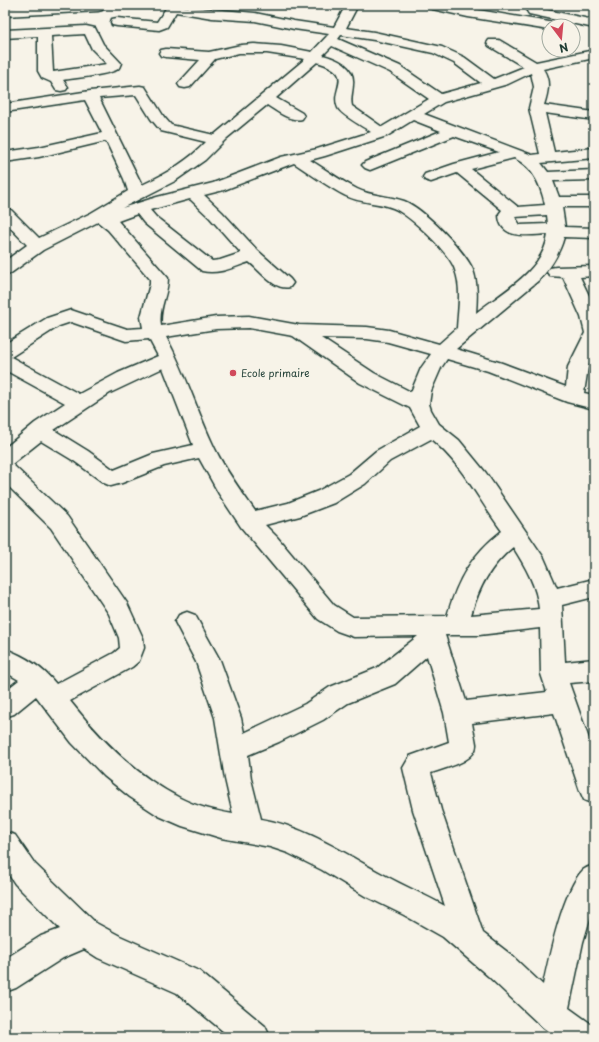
<svg xmlns="http://www.w3.org/2000/svg" width="599" height="1042" viewBox="0 0 599 1042" font-family="'Playpen Sans',sans-serif">
	<style>
		.lines { fill: none; stroke-linecap: round; stroke-linejoin: round }
		.minor-casing { stroke: #1f3d34; stroke-width: 3 }
		.minor { fill: #f7f3e8; fill-rule: evenodd }
		.poi-dot { fill: #d1495b; stroke: #f7f3e8; stroke-width: 1.5 }
		.labels { text-anchor: middle; stroke-width: 3.5; stroke-linejoin: round; paint-order: stroke }
		.poi-label { font-size: 10px; fill: #1f3d34; stroke: #f7f3e8; text-anchor: start }
	</style>
	<rect width="100%" height="100%" fill="#f7f3e8"/>
	<filter id="ink" filterUnits="userSpaceOnUse"><feTurbulence type="fractalNoise" baseFrequency=".025" numOctaves="2"/><feDisplacementMap in="SourceGraphic" scale="8" xChannelSelector="R" yChannelSelector="G"/><feConvolveMatrix kernelMatrix="1 2 1 2 8 2 1 2 1" color-interpolation-filters="sRGB"/></filter>
	<g filter="url(#ink)">
		<g class="lines">
			<g class="minor-casing">
				<path id="minor" d="M42,5H103L104,7L102,10L98,11L5,16V8Z
					M168,5L255,13L294,21L334,27L346,5H358L346,28L374,32L442,47L464,57L494,79L524,67L489,46L487,43L489,40H499L536,62L594,50V58L543,69C551,81 548,92 544,105L594,112V120L545,113L554,152L594,148V158L541,163L548,172L594,170V180L553,181L559,197H594V207H562L565,227L594,228V238L564,237C559,255 551,267 539,280L456,349L502,363L566,387L568,367L585,333L581,317L563,277L550,276L547,272L550,268L556,267L594,266V276L580,277L594,306V353L588,367L584,393L594,395V409L567,402L488,371L447,359L441,368L431,391L429,404L431,410L439,424L459,440L486,473L544,558L557,588L594,579V597L562,605L565,662L594,659V681L569,683L594,753V804L584,800L580,791L554,713L472,723C473,730 475,737 476,744C477,762 444,768 431,773L441,810L483,933L510,954L543,985C549,957 563,890 583,870C586,868 590,866 594,865V905L583,942L569,1008L594,1026V1037H556L541,1026L488,976L443,937L404,915L365,896L322,870L288,853L270,847L221,838L182,826L159,816L130,797L104,776L72,743L36,696L14,714L5,717V691L19,680L5,672V649C25,656 43,668 56,684L114,653L120,648L119,638L109,614L51,528L5,483V448L35,423L65,403L5,370V344L47,318L71,310L127,329L143,328L141,317L150,284V279L108,230L98,222L43,250L11,273L5,274V261L27,245L5,222V208L11,210L39,238L91,213L128,191L124,179L106,141L39,157L5,162V152L39,147L102,133L85,100L5,112V104L90,91L140,86L145,87L164,117L171,125L214,135L305,59L267,53H239L215,59L190,87L185,88L180,87L178,84L200,60L166,57L161,56L159,53L161,50L166,49L209,52L241,45L254,44L281,46L312,52L329,34L294,29L255,21L212,18L176,12L167,27L159,30L117,26L112,25L111,22L112,19L117,18L157,22ZM341,35L374,40L433,53L454,63L481,83L441,94L400,66L338,39ZM332,46L390,72L429,99L382,127L352,106C350,98 353,91 353,84C355,66 337,59 323,55ZM317,62C358,74 329,88 338,108C341,115 364,127 371,132L317,149L281,157L213,183L157,197L122,208L175,181L205,160L227,138L267,105C277,111 290,122 302,119L304,116L302,113L276,98ZM531,73L534,87L529,108L540,154L532,155L424,114L444,102L508,84ZM136,95L151,119L161,131L206,142C188,161 166,174 142,185L99,98ZM413,120L441,131L365,162L362,165L365,168L370,170L375,168L454,136L499,152L454,164L425,174L423,177L425,180L431,182L457,173L502,210L499,214C499,241 530,235 548,234C544,271 502,292 476,313C477,299 478,284 473,270C465,251 424,209 404,201C389,196 371,196 357,189C341,181 325,169 310,160L325,156L387,136ZM514,158C533,167 541,185 545,205L518,207L471,169ZM294,163C311,174 328,187 346,196C360,203 378,202 393,208C410,215 450,253 455,270C462,289 458,310 457,328L439,344L389,330L367,327L299,325L249,316L216,317L161,326C158,309 168,295 168,278L118,221L137,214L144,223L202,271C218,275 235,267 249,262C261,271 274,291 290,287L293,283L290,279L258,251L222,212L204,195L224,190ZM190,199L210,218L241,253L220,260L212,261L156,217L150,210ZM547,215L548,224L520,225L515,217ZM71,322L126,341L149,339L158,356L118,373L79,394L11,357L59,326ZM249,328L293,336L360,383L410,408L420,426L376,451L349,474L318,491L288,503L255,511C241,491 226,471 215,449C197,412 186,373 166,337L216,329ZM321,338L367,339L388,342L431,354L421,368L411,392L374,373ZM163,368L193,445L153,454L114,470L88,451L54,430L110,393ZM431,439C463,465 478,499 502,531C471,555 458,579 447,616L353,617L334,605L277,537L265,525L300,516L334,503L365,484L390,461ZM41,441L74,461L104,483L111,486L122,483L164,466L199,458L219,494L241,527L318,619L337,631L354,637L418,636L377,668L330,687L305,704L244,733L241,718L220,660L195,615L187,612L179,615L175,622L196,662L215,718L225,779L233,814C215,811 195,806 180,798C136,776 100,739 70,701L132,667L139,661L144,648L143,638L127,603L67,516L12,464ZM513,547C525,566 537,586 539,609L471,615C479,587 490,566 513,547ZM540,628L541,674L547,692L466,701L445,635H479ZM427,656L444,713L449,742L410,756L403,768L413,810L445,906C425,895 404,886 384,875C345,854 307,827 261,819L251,779L248,755L279,742L323,720L348,703L395,684Z
					M426,5H449L549,22L554,23L555,26H549V30L468,17L428,8Z
					M533,7L594,20V28L529,14L527,11L529,8Z
					M86,26L95,28L103,44L121,63C120,65 120,67 118,69C110,75 74,78 63,80L68,87L66,90L61,91L56,90L51,82L42,78L38,71V36L5,38V30ZM85,34L92,49L107,64L53,72L51,36Z
					M5,832L15,835L35,864L96,923L120,936L199,971L265,1026L270,1037H230L177,993L98,958L84,949L63,958L16,988L5,992V959L41,936L60,929L15,884L5,869Z"/>
			</g>
			<use href="#minor" class="minor"/>
		</g>
	</g>
	<circle class="poi-dot" cx="233" cy="373" r="4"/>
	<g class="labels">
		<g class="poi-label">
			<text x="241" y="377">Ecole primaire</text>
		</g>
	</g>
	<rect width="599" height="1042" fill="none" stroke="#f7f3e8" stroke-width="20"/>
	<rect x="10" y="10" width="579" height="1022" fill="none" stroke="#1f3d34" stroke-width="1.5" filter="url(#ink)"/>
	<g transform="translate(561 38) rotate(164)"><circle r="19" fill="#f7f3e8" stroke="#a1aaa0"/>
	<path d="M0-3L7 15L0 10L-7 15Z" fill="#d1495b"/>
	<text y="-6" font-size="11" font-weight="bold" text-anchor="middle" fill="#1f3d34">N</text>
	</g>
</svg>
